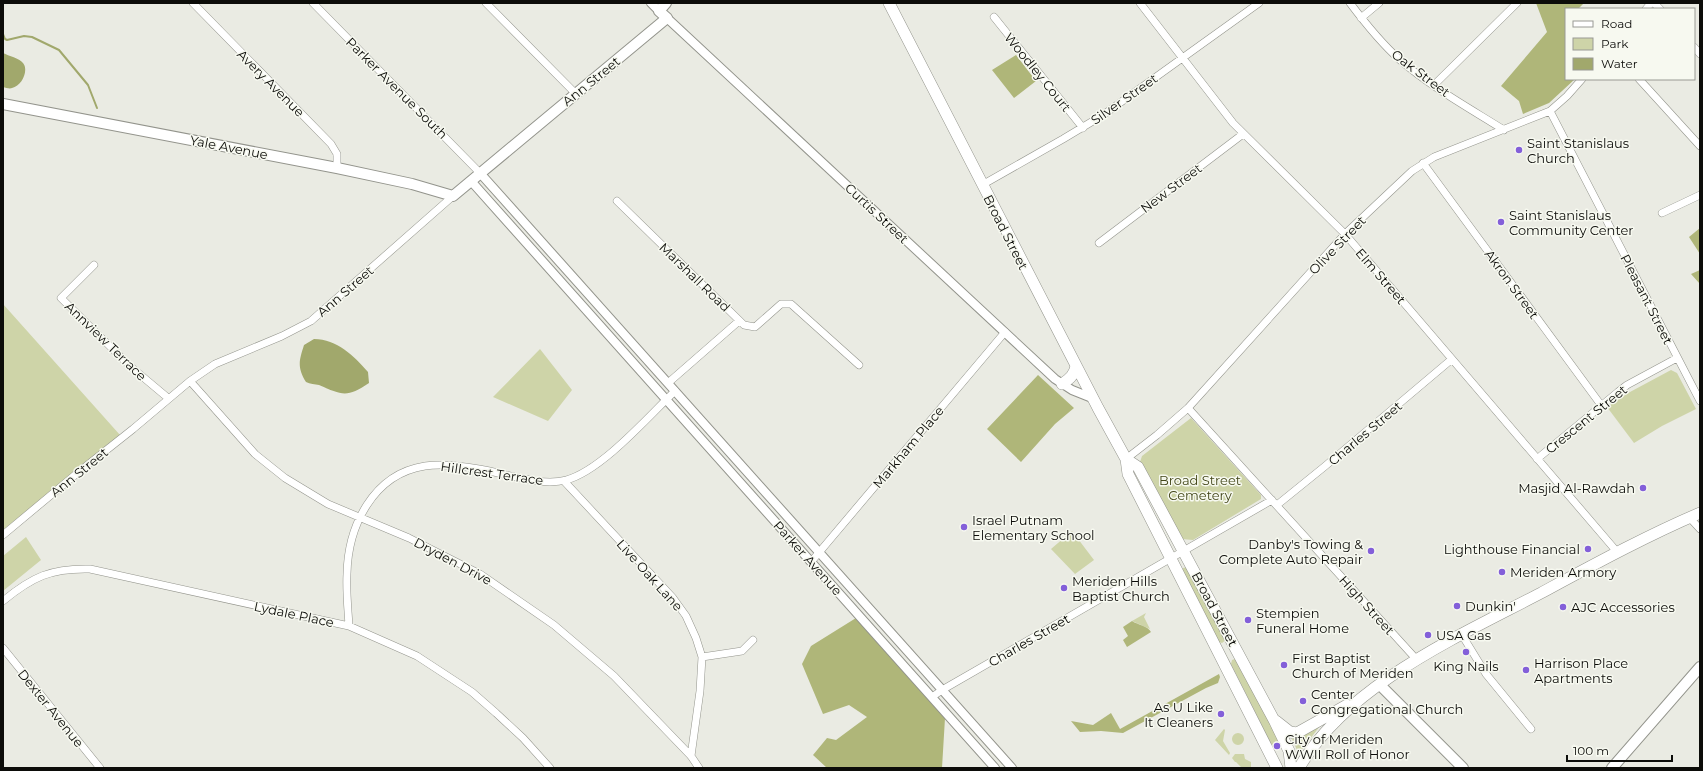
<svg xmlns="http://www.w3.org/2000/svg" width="1703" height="771" viewBox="0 0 1703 771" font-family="Montserrat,sans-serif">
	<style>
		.green { fill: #ced4a8 }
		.forest { fill: #afb679 }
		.water { fill: #a1a86c }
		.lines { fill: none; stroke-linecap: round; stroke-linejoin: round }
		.stream { stroke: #a1a86c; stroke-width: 2 }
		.minor-casing { stroke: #93948c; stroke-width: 8 }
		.tertiary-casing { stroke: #93948c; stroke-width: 10 }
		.secondary-casing { stroke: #93948c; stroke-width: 12 }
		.primary-casing { stroke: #93948c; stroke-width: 12 }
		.minor { stroke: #fff; stroke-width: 7 }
		.tertiary { stroke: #fff; stroke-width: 8 }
		.secondary { stroke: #fff; stroke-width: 10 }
		.primary { stroke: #fff; stroke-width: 11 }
		.poi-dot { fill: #835fd9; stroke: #f7f9f0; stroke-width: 1.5 }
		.labels { text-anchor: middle; stroke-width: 3; stroke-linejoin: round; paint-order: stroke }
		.street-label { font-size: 13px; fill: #0c0c09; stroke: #f7f9f0 }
		.poi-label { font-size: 13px; fill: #0c0c09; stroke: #f7f9f0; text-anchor: start }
		.park-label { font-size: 13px; fill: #434719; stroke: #f7f9f0 }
	</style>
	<rect width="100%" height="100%" fill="#eaebe3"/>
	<path class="green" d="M3,304L120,435L3,530Z
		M540,349L572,390L548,421L493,397Z
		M1671,370L1677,373L1696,409L1662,426L1634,443L1607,407L1630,392Z
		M1191,418L1261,495V499L1193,540L1182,539L1140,462L1142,456Z
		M1072,531L1094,560L1075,574L1051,549Z
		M26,537L41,560L3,591V556Z
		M1187,567L1226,640L1222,643L1219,642L1183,571V568Z
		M1146,613L1144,617L1150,629L1132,621Z
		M1235,659L1238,662L1279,741L1274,742L1272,746L1231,664L1232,660Z
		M1320,726L1300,752L1297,750L1291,737Z
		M1224,729L1225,730L1223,741L1230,753L1229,755L1215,740Z
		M1232 739a6 6 0 1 1 12 0a6 6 0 1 1-12 0Z
		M1235,754H1244L1245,759L1251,762V768H1242L1236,762H1235L1232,758Z"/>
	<path class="forest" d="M1536,3H1584L1578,9H1566V79H1575L1549,103L1523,114L1519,101L1501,86L1547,32Z
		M1016,55L1036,81L1014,98L992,70Z
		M1700,228V254L1689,237Z
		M1700,270V284L1691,274Z
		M1038,375L1074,408L1055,424L1021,462L987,429Z
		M856,618L945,718L942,768H827L813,755L827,738L836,740L867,717L849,705L823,714L802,664L811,646Z
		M1132,621C1138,625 1148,626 1151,632L1127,647L1123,640L1128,636L1123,627Z
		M1219,674L1220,677L1218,683L1206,688L1123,733L1101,731L1080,732L1071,721L1093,725L1111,713L1120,729Z"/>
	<path class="water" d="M3,53C9,56 19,58 23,63C29,70 22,86 12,88C10,89 6,88 3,87Z
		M314,339C337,339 354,356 368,372L369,383C347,398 342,395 319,385C315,384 310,384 306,382C297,367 299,361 304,345Z"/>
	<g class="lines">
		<path class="stream" d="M3,34L5,39L7,40L24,36L32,37L59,50L88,85L97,108"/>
		<g class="minor-casing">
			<path id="minor" d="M193,3L331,144L337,154V168
				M313,3L480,173
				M486,3L576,94
				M1140,3L1233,123L1345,234L1618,553
				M1350,3C1365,23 1381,43 1400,60C1431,87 1469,108 1504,130
				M1654,3L1660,9
				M1646,9L1651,3
				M994,17L1083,128
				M1361,18L1379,3
				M1694,47L1700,54
				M1639,79L1700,146
				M1434,85L1517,3
				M1550,111L1700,401
				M1423,163L1601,405
				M982,185L1063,139L1103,115L1259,3
				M617,201L744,325L755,327L781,304H791L859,365
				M1662,213L1700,195
				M1099,243L1243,134
				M94,265L61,298L131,367L168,398
				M190,381L255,454L285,478L328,504L409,538L480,574L554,625L614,676L691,756L699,768
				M668,383L739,321
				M1188,408L1417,660
				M1126,459L1157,435L1188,408L1345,234L1412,171L1434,157L1550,111L1567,96L1582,79
				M1537,459L1618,392L1627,385L1677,358
				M564,481L673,598L686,616L696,638L702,657L700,691L691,756
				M1277,505L1324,467L1452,359
				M1689,517L1700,529
				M3,535L75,475L133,429L190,381L215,364L282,336L311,321L453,196
				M811,562L1005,332
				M3,601C32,577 51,568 90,569L349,626L417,656L472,692L496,713L523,738L550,768
				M349,626C348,609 346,591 347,574C348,526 373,474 425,466C442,463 462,466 479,469C504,473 541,487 566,480C601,471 648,417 675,391
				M1462,635L1486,674L1531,729
				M3,648L100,768
				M702,657L742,651L753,640
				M932,697L942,690L1272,500"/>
		</g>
		<g class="tertiary-casing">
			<path id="tertiary" d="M651,3L659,11
				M667,18L1055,379L1072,390L1092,398
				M480,173L1012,768
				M471,181L995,768"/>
		</g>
		<g class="secondary-casing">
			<path id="secondary" d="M3,104L337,168L412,184L453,196L667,18L659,11L666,3
				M1380,685L1463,768
				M1612,768L1700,667"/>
		</g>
		<g class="primary-casing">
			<path id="primary" d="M889,3L1098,408L1126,459L1128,474L1277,768
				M1062,384C1069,379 1074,376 1076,366
				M1126,459L1138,467L1275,722L1289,751L1291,768
				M1276,721L1290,732L1297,733L1347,705
				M1299,768C1347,685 1459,636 1541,593C1593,565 1646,536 1700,513"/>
		</g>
		<use href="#minor" class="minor"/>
		<use href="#tertiary" class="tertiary"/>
		<use href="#secondary" class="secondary"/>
		<use href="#primary" class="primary"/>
	</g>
	<g class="poi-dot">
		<circle cx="1519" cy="150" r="4"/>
		<circle cx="1501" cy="222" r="4"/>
		<circle cx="1643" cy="488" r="4"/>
		<circle cx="964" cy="527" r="4"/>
		<circle cx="1588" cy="549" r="4"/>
		<circle cx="1371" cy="551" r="4"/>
		<circle cx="1502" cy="572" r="4"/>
		<circle cx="1064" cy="588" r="4"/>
		<circle cx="1457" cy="606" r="4"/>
		<circle cx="1563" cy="607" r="4"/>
		<circle cx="1248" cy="620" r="4"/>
		<circle cx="1428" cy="635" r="4"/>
		<circle cx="1466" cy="652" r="4"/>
		<circle cx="1284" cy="665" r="4"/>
		<circle cx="1526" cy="670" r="4"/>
		<circle cx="1303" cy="701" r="4"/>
		<circle cx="1221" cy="714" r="4"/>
		<circle cx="1277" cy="746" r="4"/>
	</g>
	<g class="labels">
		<g class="street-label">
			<text transform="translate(1038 72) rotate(51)" y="5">Woodley Court</text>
			<text transform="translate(1421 73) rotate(37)" y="5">Oak Street</text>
			<text transform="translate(591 81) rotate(-39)" y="5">Ann Street</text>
			<text transform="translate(271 83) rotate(45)" y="5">Avery Avenue</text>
			<text transform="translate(397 88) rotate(45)" y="5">Parker Avenue South</text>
			<text transform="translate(1124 99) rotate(-35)" y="5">Silver Street</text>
			<text transform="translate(229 147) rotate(11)" y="5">Yale Avenue</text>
			<text transform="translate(1171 188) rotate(-37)" y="5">New Street</text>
			<text transform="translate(877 213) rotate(43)" y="5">Curtis Street</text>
			<text transform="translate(1006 232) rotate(63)" y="5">Broad Street</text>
			<text transform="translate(1337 245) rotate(-46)" y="5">Olive Street</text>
			<text transform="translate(1381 276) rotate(49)" y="5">Elm Street</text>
			<text transform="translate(695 277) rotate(44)" y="5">Marshall Road</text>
			<text transform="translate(1512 284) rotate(54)" y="5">Akron Street</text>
			<text transform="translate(345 291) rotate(-41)" y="5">Ann Street</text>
			<text transform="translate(1647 299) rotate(63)" y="5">Pleasant Street</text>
			<text transform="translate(106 341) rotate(44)" y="5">Annview Terrace</text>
			<text transform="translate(1586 419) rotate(-39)" y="5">Crescent Street</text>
			<text transform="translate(1365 433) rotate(-40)" y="5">Charles Street</text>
			<text transform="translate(908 447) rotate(-50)" y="5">Markham Place</text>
			<text transform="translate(79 472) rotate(-39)" y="5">Ann Street</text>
			<text transform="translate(492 473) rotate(8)" y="5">Hillcrest Terrace</text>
			<text transform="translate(808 558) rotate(48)" y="5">Parker Avenue</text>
			<text transform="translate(453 561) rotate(28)" y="5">Dryden Drive</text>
			<text transform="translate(650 575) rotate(48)" y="5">Live Oak Lane</text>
			<text transform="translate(1367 605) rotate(48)" y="5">High Street</text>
			<text transform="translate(1215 609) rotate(62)" y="5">Broad Street</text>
			<text transform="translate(294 614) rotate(12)" y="5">Lydale Place</text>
			<text transform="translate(1029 640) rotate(-30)" y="5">Charles Street</text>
			<text transform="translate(51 708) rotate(51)" y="5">Dexter Avenue</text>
		</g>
		<g class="poi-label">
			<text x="1527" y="148">Saint Stanislaus<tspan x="1527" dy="15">Church</tspan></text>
			<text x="1509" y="220">Saint Stanislaus<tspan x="1509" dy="15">Community Center</tspan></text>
			<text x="1635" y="493" text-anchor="end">Masjid Al-Rawdah</text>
			<text x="972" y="525">Israel Putnam<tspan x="972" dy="15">Elementary School</tspan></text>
			<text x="1363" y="549" text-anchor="end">Danby's Towing &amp;<tspan x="1363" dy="15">Complete Auto Repair</tspan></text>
			<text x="1580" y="554" text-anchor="end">Lighthouse Financial</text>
			<text x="1510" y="577">Meriden Armory</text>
			<text x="1072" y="586">Meriden Hills<tspan x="1072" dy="15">Baptist Church</tspan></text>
			<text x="1465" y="611">Dunkin'</text>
			<text x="1571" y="612">AJC Accessories</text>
			<text x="1256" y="618">Stempien<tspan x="1256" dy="15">Funeral Home</tspan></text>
			<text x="1436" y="640">USA Gas</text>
			<text x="1292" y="663">First Baptist<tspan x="1292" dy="15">Church of Meriden</tspan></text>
			<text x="1534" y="668">Harrison Place<tspan x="1534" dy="15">Apartments</tspan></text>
			<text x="1466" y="671" text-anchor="middle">King Nails</text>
			<text x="1311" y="699">Center<tspan x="1311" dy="15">Congregational Church</tspan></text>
			<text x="1213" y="712" text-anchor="end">As U Like<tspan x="1213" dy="15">It Cleaners</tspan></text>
			<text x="1285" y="744">City of Meriden<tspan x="1285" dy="15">WWII Roll of Honor</tspan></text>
		</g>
		<g class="park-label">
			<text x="1200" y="485">Broad Street<tspan x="1200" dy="15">Cemetery</tspan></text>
		</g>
	</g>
	<rect width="1703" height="771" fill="none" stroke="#0c0c09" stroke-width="8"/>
	<rect x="1565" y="8" width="130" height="72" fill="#f7f9f0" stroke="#999a94"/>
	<rect x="1573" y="21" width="20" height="6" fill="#ffffff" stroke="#999a94"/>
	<text x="1601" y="28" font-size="12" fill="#0c0c09">Road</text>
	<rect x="1573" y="38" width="20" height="12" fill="#ced4a8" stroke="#999a94"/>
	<text x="1601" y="48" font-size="12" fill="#0c0c09">Park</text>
	<rect x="1573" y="58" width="20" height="12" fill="#a1a86c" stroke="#999a94"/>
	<text x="1601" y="68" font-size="12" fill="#0c0c09">Water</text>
	<path d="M1567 755v6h105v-6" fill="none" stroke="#0c0c09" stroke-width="2"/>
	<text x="1573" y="755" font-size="12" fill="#0c0c09" stroke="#f7f9f0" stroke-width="3" paint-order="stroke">100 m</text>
</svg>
